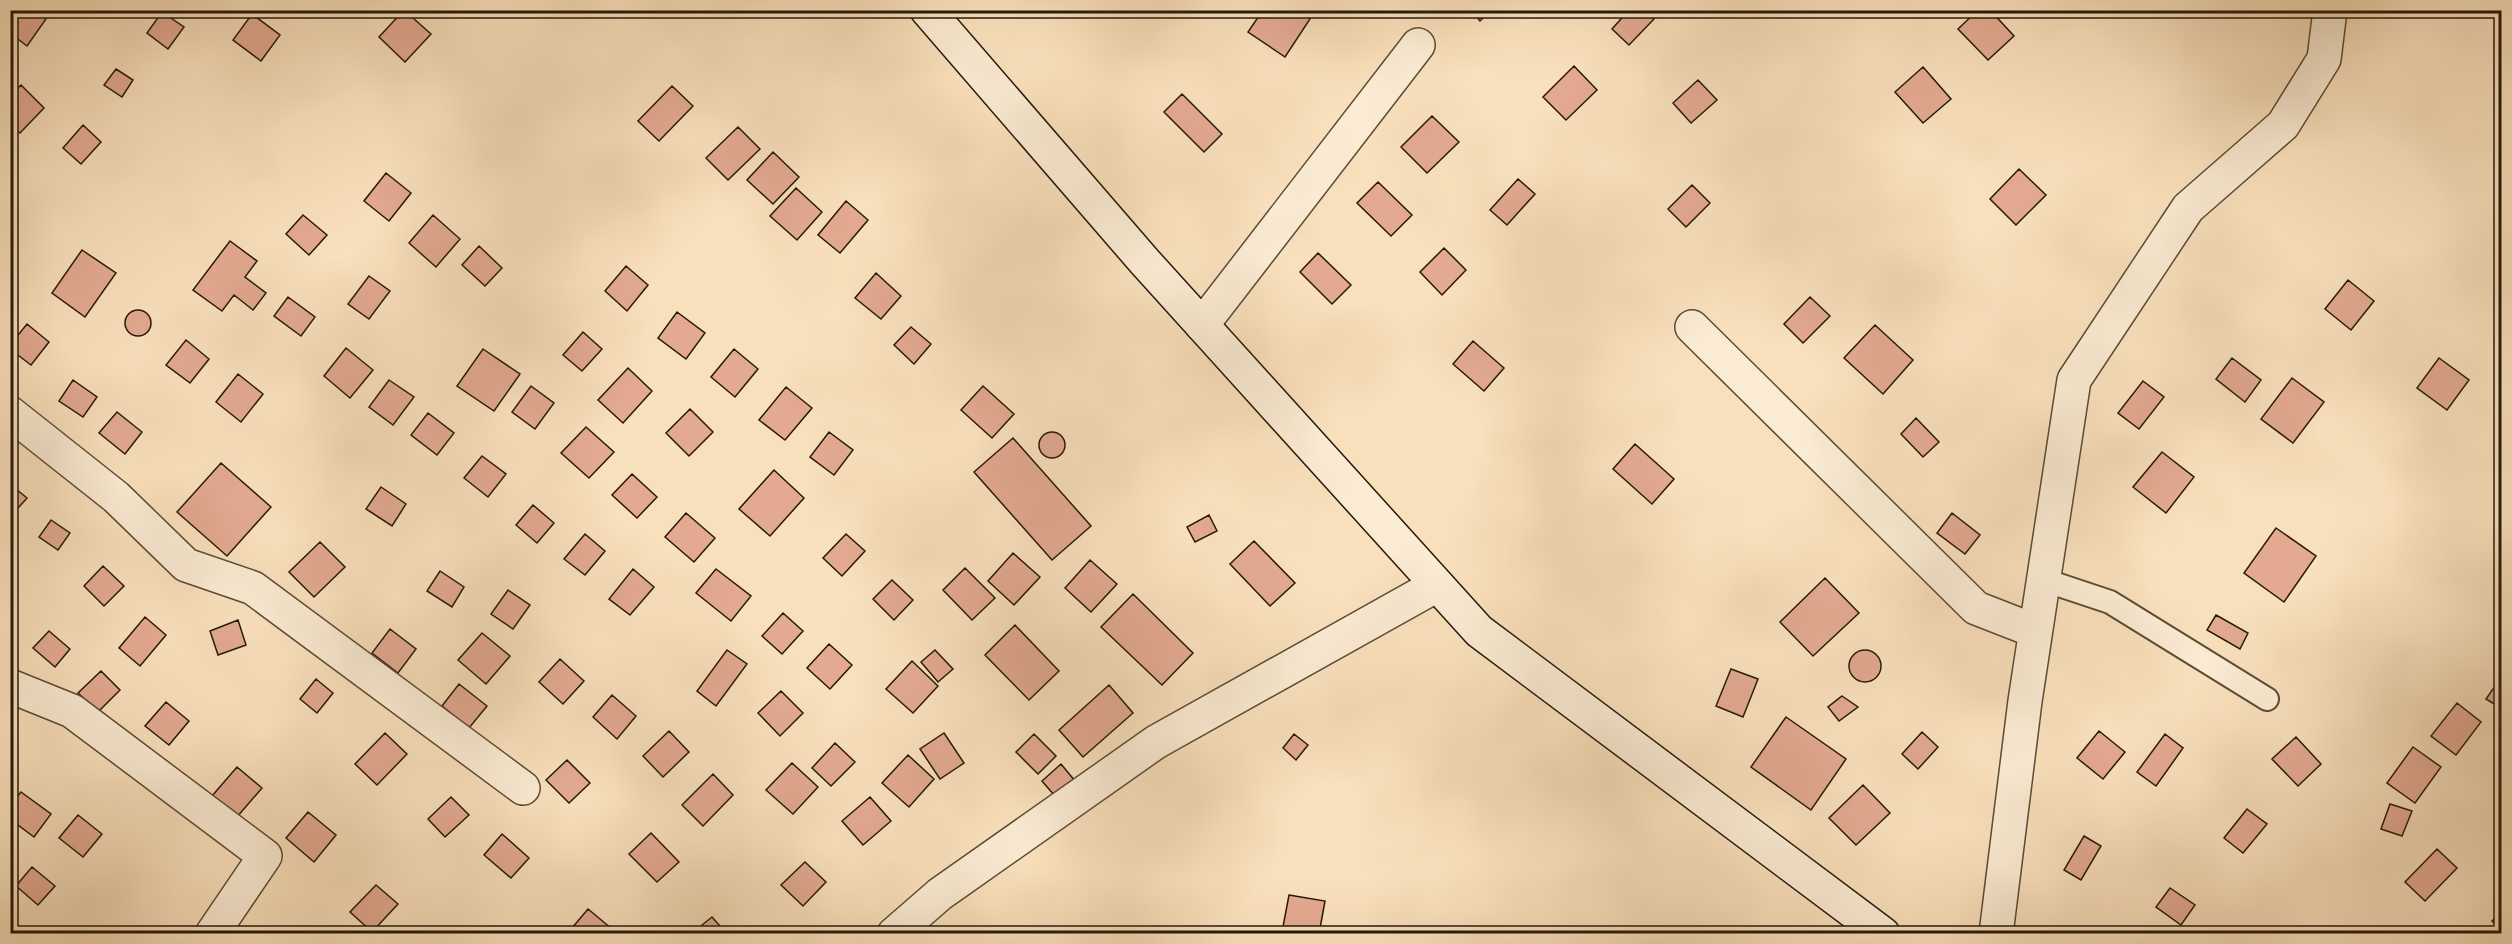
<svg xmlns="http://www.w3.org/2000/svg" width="2512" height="944" viewBox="0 0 2512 944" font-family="Alegreya,serif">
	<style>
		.building { fill: #e3aa91; stroke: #261908; stroke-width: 1.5 }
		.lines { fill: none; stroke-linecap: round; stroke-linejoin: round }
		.service-casing { stroke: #5b4b35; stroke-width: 26 }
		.minor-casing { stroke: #5b4b35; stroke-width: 36 }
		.secondary-casing { stroke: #261908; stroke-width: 36 }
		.service { stroke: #fbebd3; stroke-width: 22 }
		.minor { stroke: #fbebd3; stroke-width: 33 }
		.secondary { stroke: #fbebd3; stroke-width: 33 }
	</style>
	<rect width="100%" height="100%" fill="#f9e0bc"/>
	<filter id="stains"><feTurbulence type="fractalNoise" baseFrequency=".00333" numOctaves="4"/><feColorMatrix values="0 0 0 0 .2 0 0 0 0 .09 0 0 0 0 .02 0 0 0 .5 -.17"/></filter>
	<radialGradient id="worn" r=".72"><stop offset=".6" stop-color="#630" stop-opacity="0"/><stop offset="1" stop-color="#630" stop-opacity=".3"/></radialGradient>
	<path class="building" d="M10,10H34L46,19L27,46L10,33Z
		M404,10L431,34L405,62L379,37Z
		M1263,10H1297L1310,19L1285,57L1248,32Z
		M1471,10H1491L1480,21Z
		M1629,10H1646L1654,19L1629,45L1612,29Z
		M1978,10H1990L2014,36L1988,60L1958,29Z
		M162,12L184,27L168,49L147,33Z
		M252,14L280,35L261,61L233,40Z
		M1574,66L1597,90L1566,120L1543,97Z
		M1923,67L1951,99L1923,123L1895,92Z
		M116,69L133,80L122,97L104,85Z
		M1698,80L1717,100L1691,123L1673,103Z
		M21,85L44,108L20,133L10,124V96Z
		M672,86L693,106L659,141L638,121Z
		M1182,94L1222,134L1204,152L1164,112Z
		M1432,116L1459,142L1427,173L1401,147Z
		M83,125L101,142L81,164L63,148Z
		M738,127L760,149L728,180L706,158Z
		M773,152L799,177L773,204L747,180Z
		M2019,169L2046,195L2016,225L1990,199Z
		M386,173L411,193L389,221L364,201Z
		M1518,179L1535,194L1507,225L1490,210Z
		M1378,182L1412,215L1391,236L1357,203Z
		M1692,185L1710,203L1686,227L1668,209Z
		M796,188L822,212L797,240L770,216Z
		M846,201L868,220L840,253L818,235Z
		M303,215L327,235L309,255L286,234Z
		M433,215L460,239L436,267L409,243Z
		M230,241L257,261L245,277L266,293L253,310L234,295L222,311L193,290Z
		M479,246L502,268L485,286L462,265Z
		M1444,248L1466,270L1442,295L1420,272Z
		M82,250L116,273L85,317L52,293Z
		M1318,253L1351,285L1332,304L1300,272Z
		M626,266L648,285L627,311L605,291Z
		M876,273L901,296L881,319L855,298Z
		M369,276L390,291L369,319L348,304Z
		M2348,280L2374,301L2351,330L2325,309Z
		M288,297L315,317L301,336L274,316Z
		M1810,297L1830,316L1803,343L1784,324Z
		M125 323a13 13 0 1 1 26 0a13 13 0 1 1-26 0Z
		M677,312L705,333L686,359L658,338Z
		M27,324L49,342L31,365L10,349V345Z
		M1875,325L1913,360L1883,394L1844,358Z
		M911,327L931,344L914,364L894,345Z
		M583,332L602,349L582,371L563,355Z
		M186,340L209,359L190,383L166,365Z
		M1473,341L1504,368L1484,391L1453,364Z
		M346,348L373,370L350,398L324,376Z
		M483,349L520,374L494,411L457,386Z
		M734,349L758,369L735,397L711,377Z
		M2232,358L2261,380L2245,402L2216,379Z
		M2439,358L2469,380L2447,410L2417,388Z
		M628,368L652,391L623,423L598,400Z
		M238,374L263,394L241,422L216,402Z
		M2292,378L2324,402L2293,443L2261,419Z
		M73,380L97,397L83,417L59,401Z
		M389,380L414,397L393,425L369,407Z
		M2143,381L2164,397L2139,429L2118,413Z
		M531,386L554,403L535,429L512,412Z
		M983,386L1014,414L992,438L961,410Z
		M786,387L812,408L785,440L759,420Z
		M690,409L713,432L689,456L666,433Z
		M117,412L142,432L125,454L99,433Z
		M428,413L454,433L437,455L411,435Z
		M1916,418L1939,442L1923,457L1901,434Z
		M586,427L614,452L589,478L561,453Z
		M829,432L853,450L834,475L810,457Z
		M1039 445a13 13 0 1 1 26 0a13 13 0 1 1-26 0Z
		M1013,438L1091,526L1052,560L974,472Z
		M1635,444L1674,479L1652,504L1613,469Z
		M2162,452L2194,477L2166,513L2133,487Z
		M482,456L506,474L488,497L464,478Z
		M221,463L271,507L227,556L177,512Z
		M774,470L804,498L770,536L739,509Z
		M632,474L657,497L637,518L612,495Z
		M10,484L27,498L10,517Z
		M381,487L406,504L392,526L366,509Z
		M533,505L554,523L537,543L516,525Z
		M686,513L715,538L694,562L665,537Z
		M1952,513L1980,535L1965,554L1937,533Z
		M1209,515L1217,531L1195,542L1187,527Z
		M51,520L70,533L58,550L39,537Z
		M2276,528L2316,556L2284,602L2244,573Z
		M585,534L605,551L585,575L564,559Z
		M846,534L865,551L842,576L823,558Z
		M1254,541L1295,583L1270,606L1230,564Z
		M320,542L345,567L314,597L289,572Z
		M1013,553L1040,577L1014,605L988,581Z
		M1090,560L1117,584L1091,612L1065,588Z
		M103,566L124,586L104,606L84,586Z
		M965,568L995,598L972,620L943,590Z
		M633,569L654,587L630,615L609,599Z
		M716,569L751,596L731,621L696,593Z
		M440,571L464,587L452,607L427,591Z
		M1825,578L1859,613L1813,656L1780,622Z
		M892,580L913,600L894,620L873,599Z
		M508,590L530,605L513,629L491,614Z
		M1133,594L1193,653L1162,685L1101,627Z
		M783,613L803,631L782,654L762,636Z
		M2216,615L2248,633L2240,649L2207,630Z
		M145,617L166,635L140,666L119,648Z
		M238,620L246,645L218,655L210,631Z
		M1015,625L1059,671L1029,700L985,655Z
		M390,629L416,649L398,673L372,653Z
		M49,631L70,649L55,667L33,648Z
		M482,633L510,656L486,684L458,660Z
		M829,644L852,665L830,689L807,668Z
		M727,650L747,664L716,706L697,691Z
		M935,650L953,669L938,682L921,662Z
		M1849 666a16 16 0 1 1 32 0a16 16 0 1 1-32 0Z
		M560,659L584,681L563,704L539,682Z
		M912,661L938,686L913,713L886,689Z
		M1731,669L1758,679L1743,717L1716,706Z
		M101,671L120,690L98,712L78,693Z
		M2502,676V709L2486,699Z
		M316,679L333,693L317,713L300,699Z
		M459,684L487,706L469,728L442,706Z
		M1109,685L1133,713L1083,757L1059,730Z
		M781,691L803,713L780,736L758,713Z
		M612,695L636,716L617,739L593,717Z
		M1842,696L1858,707L1839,721L1828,707Z
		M166,702L189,721L169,745L145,726Z
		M2457,703L2481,722L2456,755L2431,736Z
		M1786,717L1846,759L1811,810L1751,767Z
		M669,731L689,752L663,777L643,756Z
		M2099,731L2125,752L2103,779L2077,758Z
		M1922,732L1938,747L1918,769L1902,754Z
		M385,733L407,754L377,785L355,764Z
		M944,733L964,763L940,779L920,749Z
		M1034,734L1056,756L1038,774L1016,752Z
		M1294,734L1308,745L1296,760L1283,748Z
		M2165,734L2183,748L2156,786L2137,772Z
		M2296,737L2321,764L2298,786L2272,759Z
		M835,743L855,762L831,786L812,768Z
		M2413,747L2441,767L2415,803L2387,783Z
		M908,755L934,779L909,807L882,783Z
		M567,760L590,783L569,803L546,780Z
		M792,763L818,787L793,814L766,790Z
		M1061,764L1080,787L1061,803L1042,781Z
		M237,767L262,788L237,817L212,796Z
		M713,774L733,795L703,826L682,805Z
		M1863,785L1890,813L1856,845L1829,818Z
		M21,792L51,814L34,837L10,819V805Z
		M451,797L469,815L445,837L428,819Z
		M870,797L891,821L863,845L842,821Z
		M2390,804L2412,811L2402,836L2381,829Z
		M2247,809L2267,824L2243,853L2224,838Z
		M308,812L336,835L314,862L286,838Z
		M78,815L102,834L83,857L59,838Z
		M651,833L679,862L657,882L629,854Z
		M502,834L529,858L511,878L484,855Z
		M2084,836L2101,846L2081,880L2064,870Z
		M2437,849L2457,868L2425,901L2405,882Z
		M805,862L826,882L803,906L781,885Z
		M32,867L55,886L38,905L16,886Z
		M376,885L398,904L372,932L350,912Z
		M2170,888L2195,905L2181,925L2156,907Z
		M1289,895L1325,901L1319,934L1282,932Z
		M588,909L618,934H580L572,928Z
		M2502,912V931L2492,921Z
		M712,917L727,934H691Z"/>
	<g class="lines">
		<g class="service-casing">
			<path id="service" d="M2044,580L2110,602L2267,699"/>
		</g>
		<g class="minor-casing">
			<path id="minor" d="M1202,325L1418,45
				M1692,327L1976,608L2035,631
				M10,413L116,497L186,565L253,588L523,788
				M10,686L72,711L265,856L212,934
				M894,934L940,894L1156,742L1437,585
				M1996,934L2025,701L2074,380L2188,208L2283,125L2324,59L2330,10"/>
		</g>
		<g class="secondary-casing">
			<path id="secondary" d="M927,10L1145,262L1479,631L1883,934"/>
		</g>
		<use href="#service" class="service"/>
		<use href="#minor" class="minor"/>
		<use href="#secondary" class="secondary"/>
	</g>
	<rect width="2512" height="944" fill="none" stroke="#f9e0bc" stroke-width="36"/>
	<rect x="12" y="12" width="2488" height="920" fill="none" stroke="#261908" stroke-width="3"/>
	<rect x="18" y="18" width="2476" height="908" fill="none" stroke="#261908" stroke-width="1.5"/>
	<rect width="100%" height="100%" filter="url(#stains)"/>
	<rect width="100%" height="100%" fill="url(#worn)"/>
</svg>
